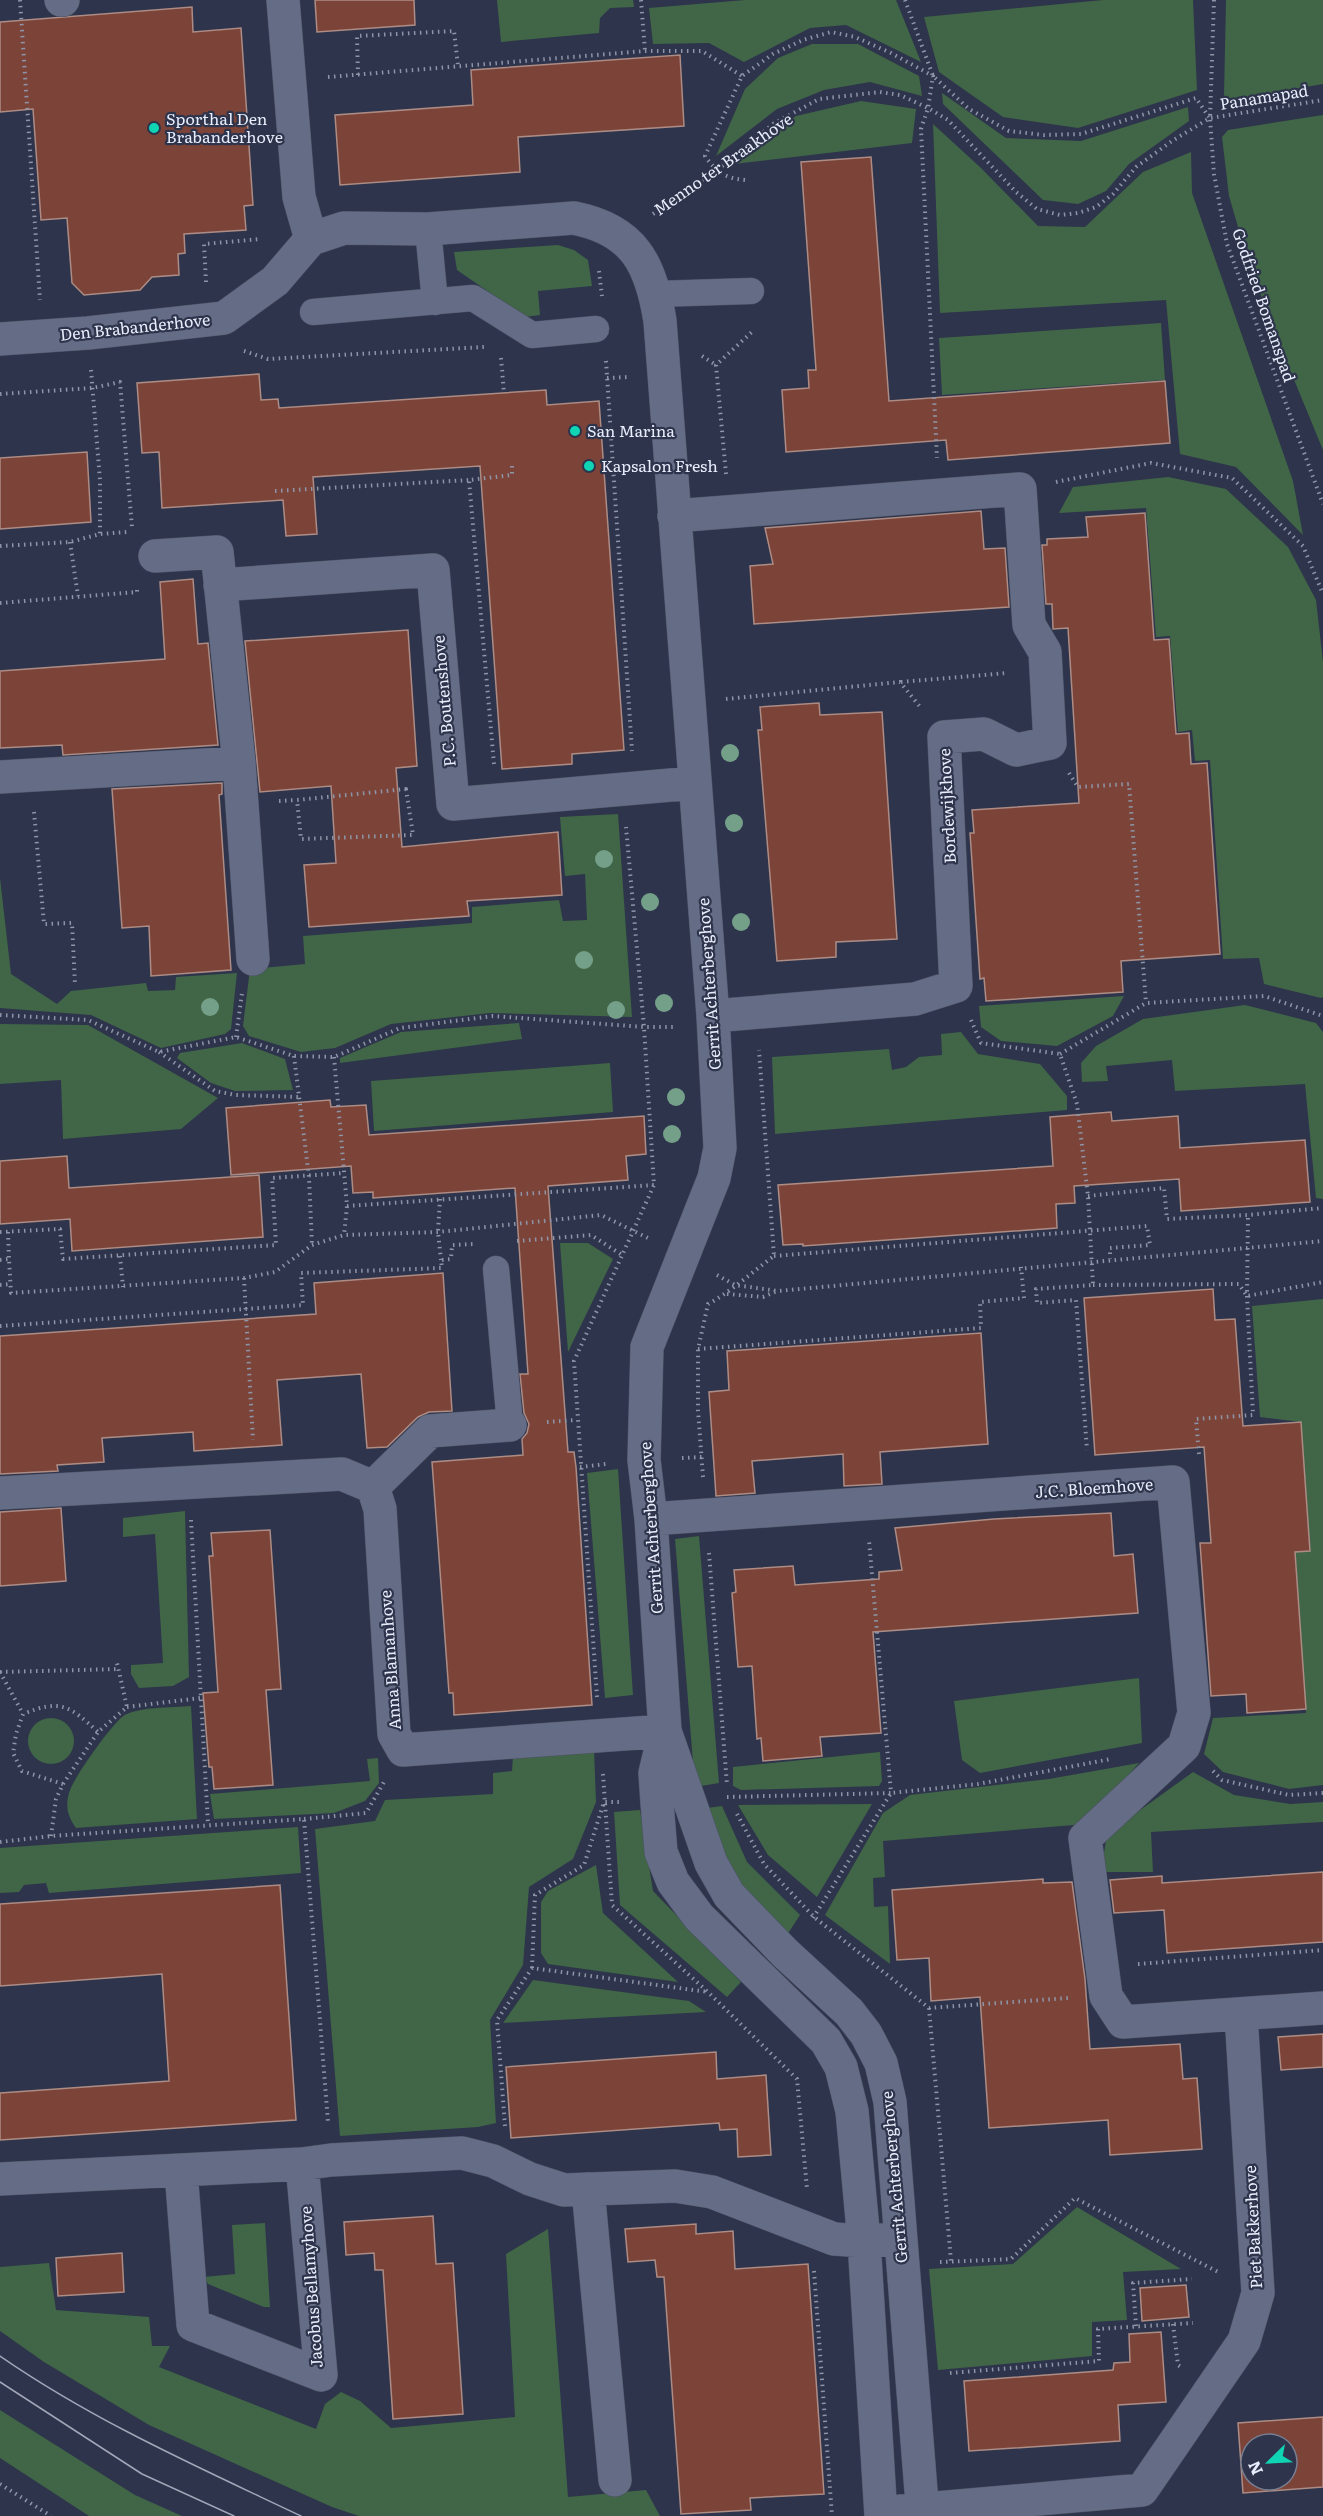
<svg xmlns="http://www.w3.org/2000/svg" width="1323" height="2516" viewBox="0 0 1323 2516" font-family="Literata,serif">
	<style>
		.green { fill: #406547 }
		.building { fill: #7c4439; stroke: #ad8c85; stroke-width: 1.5; fill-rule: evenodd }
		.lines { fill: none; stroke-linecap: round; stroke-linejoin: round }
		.lane-casing { stroke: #4d5265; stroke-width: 27 }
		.street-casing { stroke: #4d5265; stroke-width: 34 }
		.path { stroke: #8f95a8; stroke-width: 4; stroke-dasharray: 1.5 4.5; stroke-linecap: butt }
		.lane { stroke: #646c86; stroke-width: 26 }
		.street { stroke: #646c86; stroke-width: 33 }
		.tram { stroke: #a1a7b9; stroke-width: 1.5 }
		.tree { fill: #749f89 }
		.poi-dot { fill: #10d5b4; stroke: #2d344b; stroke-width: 2 }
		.labels { text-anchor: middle; stroke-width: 4.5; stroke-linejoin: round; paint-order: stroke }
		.street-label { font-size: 16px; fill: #e8edfc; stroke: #2d344b }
		.poi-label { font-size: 16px; fill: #e8edfc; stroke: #2d344b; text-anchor: start }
	</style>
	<rect width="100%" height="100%" fill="#2d344b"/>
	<path class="green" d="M497,0H633L634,7L610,8L600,18L599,33L501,42Z
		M745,0H896L921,62L846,25L810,28L744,62L709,43L653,44L649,8Z
		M1103,0H1193L1197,90L1078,128L1003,117L939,72L924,17Z
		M1226,0H1323V84L1230,100L1224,96Z
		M812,44H858L919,76L922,96L870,82L824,90L777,109L716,156L745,89L778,58Z
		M942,93L1006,138L1081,141L1188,107L1189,121L1129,164L1106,191L1078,204L1043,200L943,104Z
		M861,101L916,109L912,143L734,164L796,116Z
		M1323,115V450L1269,319L1243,244L1229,196L1222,137L1228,130Z
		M933,124L981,168L1038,226L1085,227L1143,172L1191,152L1192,193L1293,481L1303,535L1236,467L1180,454L1166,300L940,313Z
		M558,245L574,250L588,260L592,286L538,291L540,315L525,317L457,270L454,252Z
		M1161,323L1165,380L942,395L939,338Z
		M1168,477L1226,489L1288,547L1316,600L1323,662V997L1321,998L1264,984L1259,958L1223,959L1210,760L1195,761L1192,730L1178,732L1170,636L1156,637L1146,508L1059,513L1073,487Z
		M618,814L632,1017L490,1013L391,1024L335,1048L301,1052L249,1036L243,1026L250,969L305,964L303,936L472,923V907L559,900L563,921L587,920L585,874L565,876L560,817Z
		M0,878L11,974L57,1004L71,991L146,983L148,991L175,990L176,977L237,973L231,1029L225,1034L161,1048L91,1015L0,1008Z
		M1124,996L1113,1016L1057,1046L1001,1041L981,1027L979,1006Z
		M1245,1005L1316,1023L1323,1032V1199L1316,1198L1305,1084L1175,1091L1172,1060L1106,1066L1108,1081L1082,1082L1081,1063L1096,1046L1143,1019Z
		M519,1023L522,1039L340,1063V1058L401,1032Z
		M0,1024L88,1025L218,1098L181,1129L63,1139L61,1080L0,1084Z
		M961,1032L978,1054L1040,1064L1067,1096V1110L775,1134L772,1057L889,1049L892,1070L906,1067L919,1057L942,1055L941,1034Z
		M242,1043L285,1059L293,1090L235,1091L211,1083L177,1058L180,1053Z
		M610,1063L613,1112L374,1131L371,1081Z
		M560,1243H588L613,1259L568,1352Z
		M1323,1299V1785L1289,1789L1223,1772L1204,1754L1213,1718L1306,1713L1295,1552L1310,1550L1301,1422L1260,1417L1252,1306Z
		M618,1469L633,1695L605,1698L587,1473Z
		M185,1511L189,1677L173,1686L139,1688L131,1674V1665L163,1663L155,1534L123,1537V1518Z
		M699,1536L719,1783L695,1787L675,1539Z
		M1139,1678L1142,1743L980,1773L962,1760L954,1701Z
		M191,1706L197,1819L76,1828C68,1817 65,1807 69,1793C73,1778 110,1727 122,1717C136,1706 173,1708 191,1706Z
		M28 1741a23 23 0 1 1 46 0a23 23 0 1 1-46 0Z
		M594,1749L596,1802L573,1859L529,1887L523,1965L490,2020L496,2123L478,2127L340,2136L315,1829L375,1821L385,1800L493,1794V1773L512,1771L513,1755Z
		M880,1752L882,1781L879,1786L741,1790L733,1786V1767Z
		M378,1758L379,1783L365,1801L334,1813L214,1819L210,1794L370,1781L367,1759Z
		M1139,1763L1086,1824L883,1841L885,1877L873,1878L874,1907L888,1906L890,1964L825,1915L883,1813L910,1795L1049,1779Z
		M1193,1772L1234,1795L1290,1804L1323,1802V1822L1151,1832L1153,1872H1101L1107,1834Z
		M872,1804L817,1897L768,1855L738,1805Z
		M722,1806L747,1862L800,1915L787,1935L727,1876L699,1809Z
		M640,1810L653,1891L741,1982L727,1997L620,1905L614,1812Z
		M298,1827L301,1873L49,1893L46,1883L24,1885L19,1892L0,1893V1848Z
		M596,1865L603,1913L678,1982L548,1964L541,1953V1902L548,1891Z
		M533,1980L689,2001L706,2012L503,2023Z
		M1077,2207L1181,2269L1123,2272L1127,2320L1092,2322V2356L938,2370L929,2269L1013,2264Z
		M265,2223L270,2307H264L208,2284L204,2277L235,2274L232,2225Z
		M548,2229L568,2497L646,2490L660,2516H359L332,2507L149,2425L44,2362L0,2331V2267L49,2263L56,2310L149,2317L152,2346H170L159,2367L316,2429L325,2404L341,2392L360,2401L391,2428L515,2417L506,2254Z
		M0,2410L135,2495L182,2516H89L0,2458Z"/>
	<path class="building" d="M315,0H414L415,25L317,32Z
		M192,7L193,32L241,28L253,205L244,206L246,230L184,234L185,253L178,254L179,275L152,277L140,290L84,295L72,283L67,218L41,220L33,109L0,112V22Z
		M680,55L684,126L518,137L520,172L340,185L335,115L473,105L471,70Z
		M871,157L889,401L1165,381L1170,443L948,460L946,440L786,452L782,390L809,388L808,370H816L801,162Z
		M259,374L261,400L278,399L279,408L546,390L547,405L599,401L624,750L572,754V764L502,769L480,466L313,477L317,534L286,536L283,500L162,508L159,452L142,453L137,383Z
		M87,452L91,522L0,529V458Z
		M981,511L984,549L1005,548L1009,607L754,624L750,566L773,564L765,528Z
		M1145,513L1154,640L1169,639L1176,734L1189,733L1191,764L1207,763L1220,954L1121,961L1123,992L986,1001L984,978L980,979L970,833H974L972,810L1079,803L1068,628L1053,629L1052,604H1046L1042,545H1047V539L1088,537L1086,517Z
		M193,579L198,644L208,643L218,745L63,755L62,745L0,748V671L165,659L160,582Z
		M408,630L417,766L396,768L402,847L558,832L562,895L467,901L469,916L309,927L304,865L336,863L331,786L260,792L245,641Z
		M819,703L820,715L882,712L897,939L836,942V957L777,961L758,730H762L760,707Z
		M222,783V794L219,795L231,970L151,976L149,926L122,928L112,789Z
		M330,1100L331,1107L366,1105L369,1135L644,1116L646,1154L626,1156L628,1180L548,1186L568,1452H574L576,1467L592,1705L454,1715L453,1693H449L432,1462L523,1455L522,1439L527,1433L529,1424L524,1413L520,1374H528L515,1188L373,1198V1192L353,1193L351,1166L231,1175L226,1108Z
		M1111,1112L1112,1121L1178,1116L1180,1148L1305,1140L1310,1202L1181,1211L1179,1179L1074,1186L1075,1203L1056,1204L1057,1228L803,1246V1244L783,1245L778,1185L1053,1166L1050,1117Z
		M67,1156L69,1188L259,1175L263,1237L72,1251L70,1219L0,1224V1161Z
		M443,1273L452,1411L429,1412L418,1417L387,1447L367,1448L361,1374L277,1380L282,1445L194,1451L193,1432L102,1438L104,1462L57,1465L58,1471L0,1474V1336L316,1314L314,1283Z
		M1213,1289L1215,1320L1235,1319L1243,1426L1301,1422L1310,1551L1295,1552L1306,1709L1247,1713L1246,1694L1211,1696L1200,1543H1211L1204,1447L1095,1455L1084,1298Z
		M981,1333L988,1444L880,1452L882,1484L844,1486L843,1454L752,1461L755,1493L716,1496L709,1392L729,1390L727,1351Z
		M61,1508L66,1581L0,1586V1512Z
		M1111,1513L1114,1556L1133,1554L1138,1613L873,1632L881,1733L820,1737L822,1756L763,1761L761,1738L757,1739L752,1666L738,1667L732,1593L736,1592L734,1570L793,1566L795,1585L879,1579V1572L902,1570L895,1528L994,1519Z
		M270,1530L281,1689L266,1690L273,1785L214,1789L212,1767H209L203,1693L218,1692L209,1556H213L211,1533Z
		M1323,1872V1942L1167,1953L1164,1910L1114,1913L1110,1880L1162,1876V1883Z
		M1043,1879V1883L1072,1882L1085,1979L1090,2049L1180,2044L1183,2079L1197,2078L1202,2149L1110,2155L1108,2120L989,2128L980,1997L931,2001L929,1958L897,1960L892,1890Z
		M280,1885L296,2120L0,2140V2093L169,2081L162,1974L0,1986V1904Z
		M1323,2034V2067L1281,2070L1278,2037Z
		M716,2052L717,2079L766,2075L771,2155L738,2157L737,2129L720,2130L719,2123L511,2138L506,2067Z
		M433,2216L436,2264L453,2263L463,2414L393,2419L383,2270H375L374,2253L346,2255L344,2222Z
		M696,2224V2234L733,2231L735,2269L808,2264L824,2494L750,2498L751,2510L681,2514L664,2277H657L655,2260L628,2262L625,2229Z
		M122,2253L124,2292L58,2296L56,2258Z
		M1186,2285L1189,2317L1142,2321L1140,2288Z
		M1161,2332L1166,2402L1118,2405L1120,2441L969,2451L964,2381L1113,2370L1114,2363L1130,2362L1129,2334Z
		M1323,2417V2487L1243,2493L1238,2423ZM1251,2444H1287V2480H1251Z"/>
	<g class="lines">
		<g class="lane-casing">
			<path id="lane" d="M428,229L435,302
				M656,294L751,291
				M313,312L473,298L532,335L596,329
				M496,1269L510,1425"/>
		</g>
		<g class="street-casing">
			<path id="street" d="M61,0H63
				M283,0L299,197L311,239
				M311,239L344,228L428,229L574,218C634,230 651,264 660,321L713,1016L720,1148L714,1178L647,1347L644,1460L651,1519L665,1731L711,1863L729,1895L785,1953L849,2012L866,2034L881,2063L890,2102L923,2516
				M0,339L88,333L224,318L275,281L311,239
				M674,516L1020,489L1029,625L1045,652L1050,743L1016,750L984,734L944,737L956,986L915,999L713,1016
				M155,556L217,552L239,763L253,959
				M220,585L433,570L453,804L694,783
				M0,777L239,763
				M373,1487L430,1431L510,1425
				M0,1493L342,1474L373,1487L380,1509L394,1734L403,1750L665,1731
				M651,1519L1173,1482L1194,1713L1184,1746L1085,1838L1106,1996L1123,2022L1323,2008
				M665,1731L655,1773L657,1803L661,1852L673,1882L699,1917L826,2041L841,2067L852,2111L864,2241L881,2516
				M181,2171L193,2325L321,2375L302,2164
				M0,2179L302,2164L331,2160L462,2153L493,2161L530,2179L564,2190L675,2186L712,2192L834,2239L864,2241L900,2239
				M588,2189L615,2480
				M901,2511L1142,2490L1244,2341L1258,2293L1241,2014"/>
		</g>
		<path class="path" d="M20,0L40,300
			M641,0L645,51
			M905,0L933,76L969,109L1009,131L1044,135L1081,134L1196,98L1209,117
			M1214,0L1210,118L1214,174L1227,244L1323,504
			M358,75L357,36L454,31L458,66
			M328,77L645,51H702L742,76
			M745,180C725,178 717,173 705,156L742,76L773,54L803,40L831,32L855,37L891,53L933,76L928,108L921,129L937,458
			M653,214L716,171L773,124L819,99L880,92L900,95L928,108L948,120L1016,192L1037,209L1060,215L1078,213L1096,207L1113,194L1136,167L1172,141L1210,118L1323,100
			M599,271L602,296
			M206,282L204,244L261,239
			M244,351L268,359L484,347
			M702,356L716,365
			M501,358L504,393
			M606,361L632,751
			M91,370L100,480V534
			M607,378L628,377
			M0,394L92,388L120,382L132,528
			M726,474L716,365L754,330
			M1056,482L1151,463L1232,478L1303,546L1323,594
			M275,491L469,480
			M70,542L78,596
			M0,546L70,542L100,534L127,532
			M0,603L137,592V590
			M901,682L1007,673
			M726,699L900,682L921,708
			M494,764L469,480L512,475V464
			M1069,773L1078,787L1129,784L1146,1003
			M406,789L413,835L301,839L297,800Z
			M279,801L297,800
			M34,812L44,924L72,923L75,984
			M0,1015L88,1020L159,1052L236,1037L294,1056L334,1057L400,1028L493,1016L644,1027H677
			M971,1020L981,1043L1060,1054L1077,1104L1088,1196L1093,1285L1036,1289L1037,1303L1076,1300L1087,1450
			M236,1037L242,993
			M159,1052L215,1091L236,1095L300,1097
			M1060,1054L1146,1003L1264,996L1323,1016
			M294,1056L309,1177L312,1245
			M334,1057L347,1206L344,1235
			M1088,1196L1164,1188L1167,1219L1248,1215L1323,1208
			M440,1199L438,1232L441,1260
			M347,1206L654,1185
			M0,1232L60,1229L63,1259L276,1245L272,1178L344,1173
			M8,1232L9,1259
			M517,1241L591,1235L622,1255
			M120,1256L123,1287
			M774,1256L1147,1226L1150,1245L1110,1248V1259
			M0,1260L9,1259L11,1293L244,1278L275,1272L312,1245L344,1235L438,1232L601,1215L650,1239
			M717,1275L735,1285L778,1291L1323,1241
			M244,1278L253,1440
			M0,1285L11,1284
			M1093,1285L1239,1284L1247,1296L1323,1282
			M727,1294L763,1297L777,1291
			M0,1326L303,1305L301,1273L442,1268L441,1260L451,1259L452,1245L474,1244
			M698,1349L981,1328L980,1302L1024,1298L1021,1267
			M547,1422L576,1420
			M1199,1454L1196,1419L1253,1415L1247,1296L1248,1215
			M682,1458L702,1457
			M580,1467L606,1464
			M703,1477L698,1410V1349L708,1304C732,1291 752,1272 774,1256L759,1050
			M191,1520L208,1824
			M709,1553L727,1785
			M0,1672L119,1669
			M0,1672L23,1714
			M597,1697L574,1361L654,1185L644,1027L626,827
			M127,1707L200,1698
			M1213,1771L1222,1780L1289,1795L1323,1793
			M603,1774L612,1905L709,1993L797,2079L807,2189
			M63,1784L22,1771L13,1753L16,1734L23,1714C60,1699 69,1705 98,1732
			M727,1797L891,1793L869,1540
			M737,1814L764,1864L814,1917L929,2008L1068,1998
			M304,1819L366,1813L384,1782
			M51,1836L56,1799L63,1784L98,1732L127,1707L117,1663
			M0,1842L51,1836L304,1819L328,2122
			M813,1918L891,1793L978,1784L1111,1759
			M1138,1964L1323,1950
			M532,1968L535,1895L584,1865L604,1802H620
			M929,2008L951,2261
			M505,2126L497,2020L532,1968L708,1992
			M940,2262L1011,2259L1075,2198L1220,2273
			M814,2271L832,2516
			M1173,2324L1178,2365L1181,2367
			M1136,2326L1133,2283L1192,2279
			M950,2373L1099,2361L1098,2329L1193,2323
			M0,2484L51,2516"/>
		<use href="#lane" class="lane"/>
		<use href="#street" class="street"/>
		<path class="tram" d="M0,2356C94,2421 198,2467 301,2516
			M0,2382L142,2474L234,2516"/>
	</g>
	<g class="tree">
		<circle cx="730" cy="753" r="9"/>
		<circle cx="734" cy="823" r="9"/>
		<circle cx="604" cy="859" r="9"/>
		<circle cx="650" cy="902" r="9"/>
		<circle cx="741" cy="922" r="9"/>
		<circle cx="584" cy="960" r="9"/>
		<circle cx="664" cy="1003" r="9"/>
		<circle cx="210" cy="1007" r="9"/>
		<circle cx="616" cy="1010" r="9"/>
		<circle cx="676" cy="1097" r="9"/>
		<circle cx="672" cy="1134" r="9"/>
	</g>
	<g class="poi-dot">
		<circle cx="154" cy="128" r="6"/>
		<circle cx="575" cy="431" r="6"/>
		<circle cx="589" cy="466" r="6"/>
	</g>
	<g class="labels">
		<g class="street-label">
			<text transform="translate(1264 97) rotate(-9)" y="6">Panamapad</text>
			<text transform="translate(723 164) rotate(-35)" y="6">Menno ter Braakhove</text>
			<text transform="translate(1264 305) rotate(71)" y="6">Godfried Bomanspad</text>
			<text transform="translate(135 327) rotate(-6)" y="6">Den Brabanderhove</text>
			<text transform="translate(444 701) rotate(-95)" y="6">P.C. Boutenshove</text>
			<text transform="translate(947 806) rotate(-93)" y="6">Bordewijkhove</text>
			<text transform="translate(709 984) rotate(-94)" y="6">Gerrit Achterberghove</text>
			<text transform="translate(1094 1488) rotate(-4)" y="6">J.C. Bloemhove</text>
			<text transform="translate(651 1528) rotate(-94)" y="6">Gerrit Achterberghove</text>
			<text transform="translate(390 1660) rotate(-94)" y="6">Anna Blamanhove</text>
			<text transform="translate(894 2177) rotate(-95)" y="6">Gerrit Achterberghove</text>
			<text transform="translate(1253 2227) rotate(-93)" y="6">Piet Bakkerhove</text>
			<text transform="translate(311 2287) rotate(-94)" y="6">Jacobus Bellamyhove</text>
		</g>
		<g class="poi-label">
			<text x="166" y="125">Sporthal Den<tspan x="166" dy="18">Brabanderhove</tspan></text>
			<text x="587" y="437">San Marina</text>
			<text x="601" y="472">Kapsalon Fresh</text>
		</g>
	</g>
	<g transform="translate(1269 2462) rotate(246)"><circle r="28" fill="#2d344b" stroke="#787e92" stroke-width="1.5"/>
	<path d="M0-4.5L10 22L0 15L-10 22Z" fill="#10d5b4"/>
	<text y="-9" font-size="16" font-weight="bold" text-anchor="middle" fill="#e8edfc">N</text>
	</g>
</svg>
